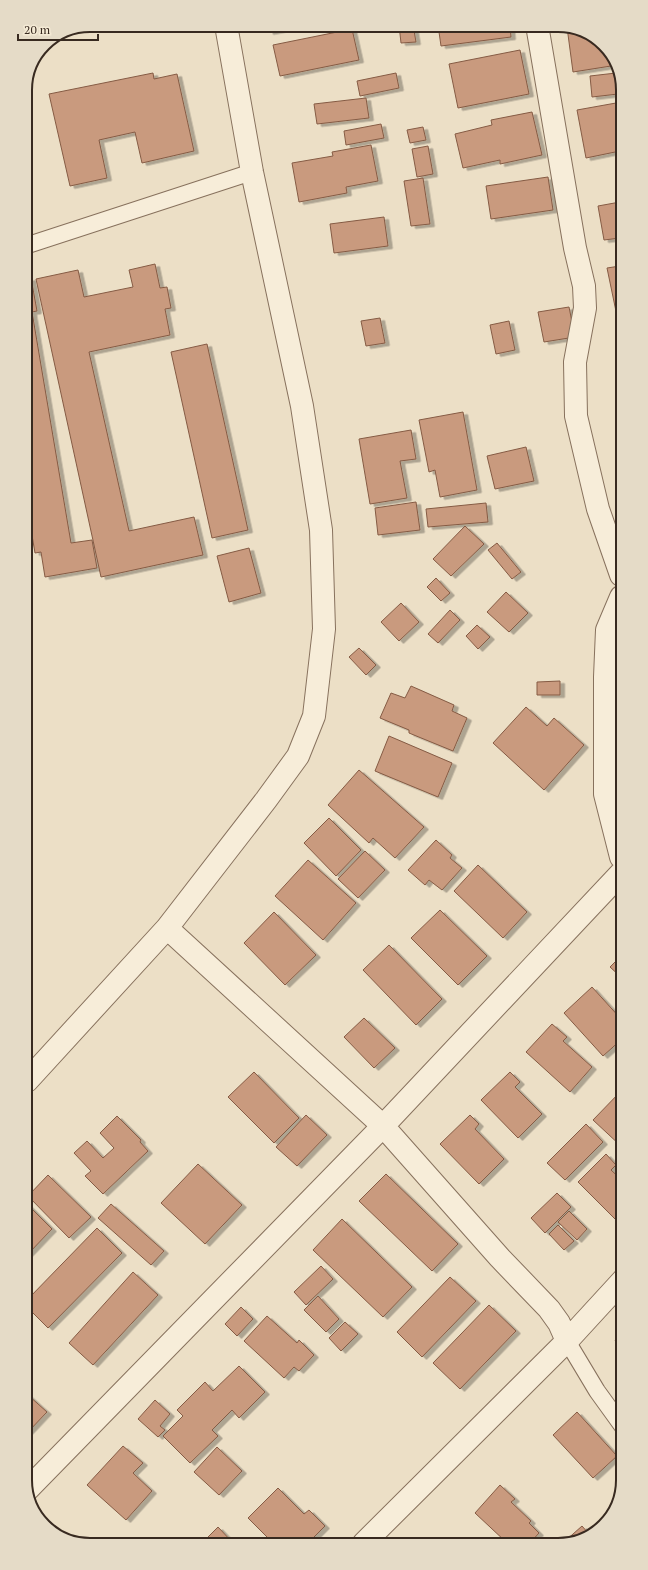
<svg xmlns="http://www.w3.org/2000/svg" width="648" height="1570" viewBox="0 0 648 1570" font-family="'PT Serif',serif">
	<style>
		.building { fill: #c99a7e; stroke: #855b44; filter: url(#shadow) }
		.lines { fill: none; stroke-linecap: round; stroke-linejoin: round }
		.lane-casing { stroke: #87715d; stroke-width: 18 }
		.street-casing { stroke: #87715d; stroke-width: 24 }
		.lane { stroke: #f7edd9; stroke-width: 16 }
		.street { stroke: #f7edd9; stroke-width: 22 }
		.rim { fill: none; stroke: #382a20; stroke-width: 2 }
	</style>
	<defs>
		<filter id="shadow"><feDropShadow dx="4.5" dy="2.5" stdDeviation="0" flood-color="#0004"/></filter>
	</defs>
	<rect width="100%" height="100%" fill="#ecdfc6"/>
	<path class="building" d="M267,25H305L269,32Z
		M399,25H413L416,42L401,43Z
		M438,25H510L511,37L441,46Z
		M567,27L598,39L610,56L611,66L573,72Z
		M352,29L359,60L280,76L273,45Z
		M520,50L529,94L458,108L449,64Z
		M153,73L154,79L177,74L194,151L142,163L135,132L99,140L107,178L70,186L49,94Z
		M396,73L399,88L360,96L357,81Z
		M616,73L618,94L592,97L590,76Z
		M366,98L369,118L317,124L314,104Z
		M616,103L618,112H620V151L586,158L577,110Z
		M532,112L542,155L500,164V160L463,168L455,134L492,125L491,120Z
		M381,124L384,138L346,145L344,131Z
		M423,127L426,140L410,143L407,130Z
		M371,145L378,181L346,187L347,193L299,202L292,163L333,156L332,152Z
		M428,146L433,174L417,177L412,149Z
		M548,177L553,210L491,219L486,186Z
		M423,178L430,224L411,226L404,181Z
		M620,202V238L604,240L598,206Z
		M384,217L388,246L334,253L330,224Z
		M155,264L160,288L167,287L171,308L165,309L170,335L89,352L129,531L194,517L203,555L101,577L36,279L78,270L84,297L133,287L129,270Z
		M620,266V321H618L607,268Z
		M31,278L37,311L32,312L71,543L92,540L97,568L45,577L41,552L35,553L26,500V279Z
		M569,307L575,337L544,342L538,312Z
		M380,318L385,343L366,346L361,321Z
		M509,321L515,350L496,354L490,325Z
		M207,344L248,530L212,538L171,352Z
		M463,412L477,490L440,497L435,470L429,472L419,420Z
		M411,430L416,459L400,461L407,498L370,504L359,439Z
		M526,447L534,481L495,489L487,456Z
		M416,502L420,530L378,535L375,508Z
		M486,503L488,522L428,527L426,509Z
		M465,526L484,544L451,576L433,559Z
		M497,543L521,572L512,579L488,550Z
		M249,548L261,593L229,602L217,556Z
		M436,578L450,593L441,601L427,587Z
		M506,592L528,613L509,632L487,612Z
		M401,603L419,622L399,641L381,622Z
		M450,610L460,620L438,643L428,634Z
		M477,625L490,637L478,649L466,636Z
		M359,648L376,665L366,675L349,657Z
		M560,681V695H537V682Z
		M411,686L454,705L452,711L467,718L453,751L409,733V730L380,718L391,693L405,698Z
		M526,707L547,726L554,718L584,745L544,790L493,743Z
		M389,736L452,763L438,797L375,771Z
		M359,770L424,827L395,858L373,838L369,843L328,805Z
		M329,818L361,850L336,876L304,843Z
		M436,840L452,855L450,858L462,868L442,890L429,880L425,885L408,870Z
		M365,851L385,870L358,898L338,879Z
		M308,860L356,903L323,940L275,896Z
		M478,865L527,912L503,938L454,891Z
		M440,910L487,956L458,985L411,938Z
		M274,912L316,955L285,985L244,943Z
		M389,945L442,999L416,1025L363,970Z
		M622,955V978L610,967Z
		M592,987L622,1020V1039L603,1056L564,1013Z
		M364,1018L395,1048L374,1068L344,1037Z
		M552,1024L567,1037L563,1041L592,1067L570,1092L526,1052Z
		M254,1072L299,1118L274,1143L228,1097Z
		M510,1072L520,1082L515,1087L542,1114L518,1138L481,1100Z
		M622,1090V1147L593,1120Z
		M306,1115L327,1135L297,1166L276,1147Z
		M470,1115L479,1124L475,1129L504,1159L479,1184L440,1144Z
		M117,1116L141,1140L140,1142L148,1151L103,1194L85,1176L91,1171L74,1153L87,1141L103,1158L114,1148L100,1133Z
		M586,1124L603,1142L565,1180L547,1163Z
		M606,1154L616,1165L611,1170L622,1180V1219L619,1223L578,1182Z
		M198,1164L242,1205L205,1244L161,1203Z
		M386,1174L458,1244L432,1271L359,1201Z
		M48,1175L91,1217L69,1238L28,1196Z
		M557,1193L571,1207L545,1233L531,1218Z
		M111,1204L164,1251L151,1265L98,1218Z
		M28,1205L52,1229L28,1254Z
		M569,1211L587,1229L577,1240L558,1222Z
		M342,1219L412,1287L383,1317L313,1250Z
		M558,1225L574,1241L564,1250L549,1234Z
		M97,1228L122,1253L48,1328L28,1308V1299Z
		M321,1266L333,1279L306,1305L294,1292Z
		M133,1272L158,1295L93,1365L69,1343Z
		M450,1277L476,1301L422,1357L397,1332Z
		M318,1296L339,1319L326,1332L304,1310Z
		M489,1305L516,1331L460,1389L433,1363Z
		M241,1307L253,1319L237,1336L225,1324Z
		M267,1316L297,1343L299,1340L314,1355L299,1371L294,1367L284,1378L244,1341Z
		M345,1322L358,1334L341,1351L329,1338Z
		M623,1336V1354L615,1340Z
		M239,1366L265,1392L239,1418L232,1410L212,1430L218,1436L190,1463L163,1436L183,1416L177,1410L205,1382L213,1391Z
		M28,1395L47,1412L28,1432Z
		M155,1400L170,1414L160,1426L165,1430L158,1437L138,1419Z
		M577,1412L617,1456L593,1478L553,1435Z
		M123,1446L143,1463L133,1473L152,1491L126,1520L87,1485Z
		M217,1447L242,1471L219,1495L194,1472Z
		M500,1485L515,1499L511,1502L531,1521L529,1523L539,1533L531,1542H506L475,1513Z
		M278,1488L304,1514L309,1510L325,1526L308,1543L274,1544L248,1518Z
		M582,1526L589,1534L578,1542H564Z
		M218,1527L234,1544H201Z"/>
	<g class="lines">
		<g class="lane-casing">
			<path id="lane" d="M25,246L252,172
				M567,1341L597,1391L623,1427"/>
		</g>
		<g class="street-casing">
			<path id="street" d="M537,25L575,248L584,286L585,308L575,362L576,416L598,509L621,575
				M621,597L607,630L605,677V794L621,857
				M167,928L383,1126L500,1258L549,1309L559,1323L567,1341
				M27,1081L167,928L266,800L298,756L314,716L324,629L321,530L302,406L252,172L226,25
				M28,1489L383,1126L622,872
				M364,1543L567,1341L623,1280"/>
		</g>
		<use href="#lane" class="lane"/>
		<use href="#street" class="street"/>
	</g>
	<path d="M0 0H648V1570H0ZM90 32H558A58 58 0 0 1 616 90V1480A58 58 0 0 1 558 1538H90A58 58 0 0 1 32 1480V90A58 58 0 0 1 90 32Z" fill="#e5dbc7" fill-rule="evenodd"/>
	<path class="rim" d="M90 32H558A58 58 0 0 1 616 90V1480A58 58 0 0 1 558 1538H90A58 58 0 0 1 32 1480V90A58 58 0 0 1 90 32Z"/>
	<path d="M18 34v6h80v-6" fill="none" stroke="#382a20" stroke-width="2"/>
	<text x="24" y="34" font-size="12" fill="#382a20" stroke="#f4ead5" stroke-width="3" paint-order="stroke">20 m</text>
</svg>
